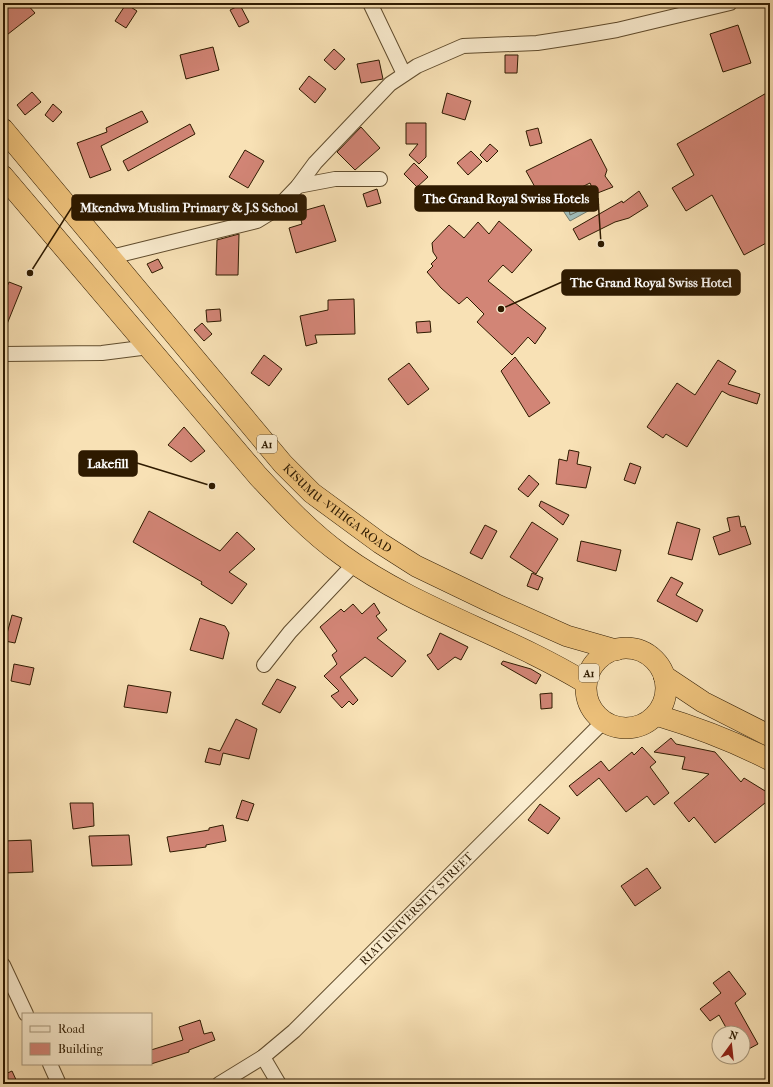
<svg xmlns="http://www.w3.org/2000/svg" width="773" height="1087" viewBox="0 0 773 1087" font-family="'IM FELL French Canon',serif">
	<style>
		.water { fill: #a0bbb7; stroke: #727b6e }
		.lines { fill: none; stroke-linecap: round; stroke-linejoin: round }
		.shore { stroke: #676a5c; stroke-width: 1 }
		.building { fill: #d28576; stroke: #2e1a00 }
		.minor-casing { stroke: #604c2d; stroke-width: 16 }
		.highway-casing { stroke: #2e1a00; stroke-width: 22 }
		.minor { stroke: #faeccf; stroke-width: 14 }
		.highway { stroke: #ecc07a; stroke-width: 21 }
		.labels { text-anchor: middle; stroke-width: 3; stroke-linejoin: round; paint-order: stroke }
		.shield { fill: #faeccf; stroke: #6b593e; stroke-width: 1 }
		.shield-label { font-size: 11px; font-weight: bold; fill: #2e1a00 }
		.street-label { font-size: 12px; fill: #2e1a00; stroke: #faeccf }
		.leader { fill: none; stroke: #2e1a00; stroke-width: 1.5 }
		.callout-dot { fill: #2e1a00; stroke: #faeccf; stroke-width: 1.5 }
		.callout { fill: #2e1a00; stroke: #2e1a00; stroke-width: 1.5 }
		.callout-label { font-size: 13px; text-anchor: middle; font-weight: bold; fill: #fff }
	</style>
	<rect width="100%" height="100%" fill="#f8e1b5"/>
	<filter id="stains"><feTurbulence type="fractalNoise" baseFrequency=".005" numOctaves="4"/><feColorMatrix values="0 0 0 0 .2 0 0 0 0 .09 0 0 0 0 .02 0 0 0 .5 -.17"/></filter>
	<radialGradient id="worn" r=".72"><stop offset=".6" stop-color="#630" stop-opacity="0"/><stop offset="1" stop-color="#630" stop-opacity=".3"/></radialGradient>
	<path class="water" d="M591,192L599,205L570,221L562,209Z"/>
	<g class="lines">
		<path class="shore" d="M588,198L591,199L592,205L570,215L569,209Z"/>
	</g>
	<path class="building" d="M3,3H26L35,13L3,38Z
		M126,4L137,11L126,28L115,21Z
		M240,5L249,22L239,27L230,10Z
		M738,25L751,63L723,72L710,34Z
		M213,47L219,70L186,79L180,55Z
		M334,49L345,59L335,70L324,60Z
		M505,55H518L517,73H505Z
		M379,60L383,79L361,83L357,64Z
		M309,76L326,89L315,103L299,89Z
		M770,91V241L744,255L712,195L686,211L672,188L694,175L677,144Z
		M32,92L41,102L25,115L17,105Z
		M447,93L471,101L465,120L442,113Z
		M53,104L62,112L53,122L45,115Z
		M142,111L148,122L101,146L111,170L90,178L77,143L107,132L106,128Z
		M406,123H426V157L419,164L409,155L418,144H406Z
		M190,124L195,134L128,171L123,161Z
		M361,127L380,148L355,170L337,152Z
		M538,128L542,143L530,146L526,131Z
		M591,139L607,170L605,176L613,187L595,194L590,183L545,205L526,171Z
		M490,144L498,151L487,162L480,155Z
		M245,150L264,161L248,188L229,177Z
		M471,151L482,162L468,175L457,163Z
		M414,163L428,177L417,187L404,174Z
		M377,189L381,203L367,207L363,194Z
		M639,191L648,206L629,218L615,222L579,240L573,229L622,201L623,203Z
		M324,205L336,241L296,253L289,228L302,224L299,212Z
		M499,221L532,250L512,273L503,265L488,281L546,328L535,344L528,337L512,355L477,322L484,314L467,297L459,304L441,288L427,272L433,266L431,264L437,258L433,252L432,243L449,225L464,238L478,222L489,234Z
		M239,234L238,275H216L217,240Z
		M158,259L163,268L152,273L147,264Z
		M9,282L22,287L3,334V296Z
		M354,299L355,334L315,335L317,343L306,346L300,316L328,310V300Z
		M220,309L221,321L207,322L206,310Z
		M430,321L431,332L417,333L416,322Z
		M202,323L212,334L204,341L194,330Z
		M264,355L282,369L269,386L251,373Z
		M515,357L550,403L529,417L501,371Z
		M718,360L736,371L728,384L760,394L757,404L729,395L722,391L687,447L666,434L663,438L647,427L677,383L695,395Z
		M409,363L429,389L408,405L388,379Z
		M184,427L205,451L191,462L168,445Z
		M569,450L579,452L577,464L591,467L586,488L556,484L559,459L567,461Z
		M630,463L641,467L635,484L624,480Z
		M529,475L539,484L528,497L518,489Z
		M541,501L569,515L563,525L539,506Z
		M149,511L220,551L237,532L255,549L229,572L247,584L232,604L201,584L202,582L133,542Z
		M739,516L741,527L745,526L751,544L719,555L713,537L730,531L727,518Z
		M532,522L558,539L536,574L510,557Z
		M677,522L700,529L692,560L668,554Z
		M485,525L497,531L482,559L470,553Z
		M581,541L621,550L616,571L577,561Z
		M532,573L543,578L538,590L527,586Z
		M671,577L683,583L676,595L703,610L697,622L657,601Z
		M374,603L380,613L376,616L387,630L377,638L406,661L392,677L365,657L340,677L358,700L353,705L349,701L342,708L331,696L339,691L324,676L337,664L332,655L337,651L320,627L341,609L344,612L353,604L362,614Z
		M12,615L22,618L15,643L5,641Z
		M200,618L225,626L229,633L223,659L190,650Z
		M440,633L468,647L461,660L455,657L438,670L427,655L431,653Z
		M503,661L531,669L541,675L536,684L501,664Z
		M14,664L34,668L30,685L11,681Z
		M277,679L296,687L280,713L262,704Z
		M128,685L171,692L167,713L124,707Z
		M552,693V708L541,709L540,694Z
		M236,719L257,729L249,759L223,753L220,765L205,762L209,748L220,751Z
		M671,738L676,744L715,752L741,782L744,778L770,794V799L715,843L694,817L689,822L674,803L709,774L682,769L685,757L654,752Z
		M642,747L656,762L650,767L669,793L654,805L647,796L626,812L599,778L577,796L569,786L601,761L609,771L632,752L634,755Z
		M242,800L254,804L248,821L236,818Z
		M70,803H93L94,826L73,829Z
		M540,804L560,818L548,834L528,820Z
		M223,825L226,841L206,845V847L170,852L167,837L209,830V828Z
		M129,835L132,865L92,866L89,836Z
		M31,840L33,872L5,873L3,841Z
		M647,868L661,888L635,906L621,886Z
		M729,971L746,994L735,1003L758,1044L743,1052V1033H729L719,1015L710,1021L700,1009L721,993L713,983Z
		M200,1020L204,1034L212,1032L215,1040L189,1050V1052L151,1064V1050L183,1040L179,1027Z
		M12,1071L18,1084H3V1075Z"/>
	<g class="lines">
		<g class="minor-casing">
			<g id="minor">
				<path d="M370,3L404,74"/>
				<path d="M298,186L335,179H380"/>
				<path d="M111,257L257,221L275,210L298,186L315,163L390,84L417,66L463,46L537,43L576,37L617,30L730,3"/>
				<path d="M3,354L102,353L149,347"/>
				<path d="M264,665L290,632L355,563"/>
				<path d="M3,965L26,1014"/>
				<path d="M263,1057L279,1084"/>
				<path d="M50,1064L59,1084"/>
				<path id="s1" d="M219,1084L263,1057L294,1031L604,721"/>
			</g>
		</g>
		<g class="highway-casing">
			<g id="highway">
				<path id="s2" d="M3,129L283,464L312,493L380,543L416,566L495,604L567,636L616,650"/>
				<path d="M3,176L258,476C284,504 310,532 342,555C416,609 508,635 586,683"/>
				<circle cx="626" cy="688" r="40"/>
				<path d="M664,676L703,702L770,736"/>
				<path d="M656,715C696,727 733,741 770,760"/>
			</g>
		</g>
		<use href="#minor" class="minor"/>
		<use href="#highway" class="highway"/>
	</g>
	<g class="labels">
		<g class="shield">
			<rect x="257" y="435" width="20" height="18" rx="3"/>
			<rect x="579" y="664" width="20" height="18" rx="3"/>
		</g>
		<g class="shield-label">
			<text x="267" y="448">A1</text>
			<text x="589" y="677">A1</text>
		</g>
		<g class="street-label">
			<text dy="4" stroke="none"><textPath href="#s2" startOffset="507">KISUMU -VIHIGA ROAD</textPath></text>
			<text dy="4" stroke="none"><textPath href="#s1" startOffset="265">RIAT UNIVERSITY STREET</textPath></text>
		</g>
	</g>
	<path class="leader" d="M601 244L598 198M30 273L72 207M501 309L562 282M212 486L137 463"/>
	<g class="callout-dot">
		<circle cx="601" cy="244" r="4"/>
		<circle cx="30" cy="273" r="4"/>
		<circle cx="501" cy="309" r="4"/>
		<circle cx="212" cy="486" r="4"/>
	</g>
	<g class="callout">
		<rect x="415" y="186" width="183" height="25" rx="4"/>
		<rect x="72" y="195" width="234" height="25" rx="4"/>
		<rect x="562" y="270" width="178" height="25" rx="4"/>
		<rect x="79" y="451" width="58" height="25" rx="4"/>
	</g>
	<g class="callout-label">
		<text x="506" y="203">The Grand Royal Swiss Hotels</text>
		<text x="189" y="212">Mkendwa Muslim Primary &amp; J.S School</text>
		<text x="651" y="287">The Grand Royal Swiss Hotel</text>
		<text x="108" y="468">Lakefill</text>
	</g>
	<rect width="773" height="1087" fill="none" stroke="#f8e1b5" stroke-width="16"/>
	<rect x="4" y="4" width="765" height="1079" fill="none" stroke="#2e1a00" stroke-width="2"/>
	<rect x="8" y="8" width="757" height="1071" fill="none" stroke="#2e1a00"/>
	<rect x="22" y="1013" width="130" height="52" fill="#faeccf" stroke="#a8987c"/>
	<rect x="30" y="1026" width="20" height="6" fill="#faeccf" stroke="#a8987c"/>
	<text x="58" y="1033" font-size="12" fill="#2e1a00">Road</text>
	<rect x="30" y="1043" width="20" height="12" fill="#d28576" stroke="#a8987c"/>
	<text x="58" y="1053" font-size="12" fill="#2e1a00">Building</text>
	<g transform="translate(731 1045) rotate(15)"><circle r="19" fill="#faeccf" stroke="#a8987c"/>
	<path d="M0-3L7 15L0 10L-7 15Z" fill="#8f2418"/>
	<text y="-6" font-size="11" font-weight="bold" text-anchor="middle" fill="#2e1a00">N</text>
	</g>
	<rect width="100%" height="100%" filter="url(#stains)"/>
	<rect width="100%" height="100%" fill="url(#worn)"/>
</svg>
